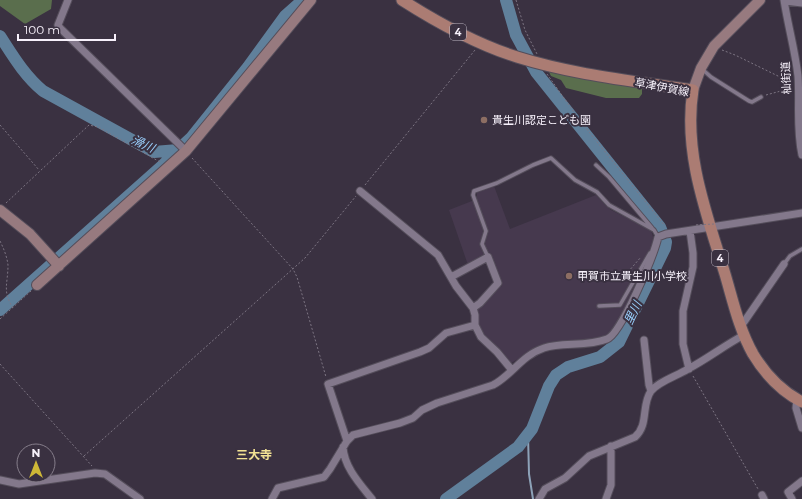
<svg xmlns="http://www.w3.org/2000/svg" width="802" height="499" viewBox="0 0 802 499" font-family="Montserrat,'Noto Sans JP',sans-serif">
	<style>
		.built { fill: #46394e }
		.forest { fill: #5a6e4d }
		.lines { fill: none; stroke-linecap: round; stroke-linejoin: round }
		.stream { stroke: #8da2b8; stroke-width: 2 }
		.river { stroke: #60809b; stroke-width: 12 }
		.lane-casing { stroke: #544d5a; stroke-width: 5.5 }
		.street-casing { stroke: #544d5a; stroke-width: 9 }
		.secondary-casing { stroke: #544d5a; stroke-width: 12 }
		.primary-casing { stroke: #544d5a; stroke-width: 13 }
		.path { stroke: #7d7583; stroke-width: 1; stroke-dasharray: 2 2; stroke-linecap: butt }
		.lane { stroke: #83788b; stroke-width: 3.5 }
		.street { stroke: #83788b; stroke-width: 7 }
		.secondary { stroke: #977a7f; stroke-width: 10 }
		.primary { stroke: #ab7c73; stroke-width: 11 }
		.path-bridge { stroke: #7d7583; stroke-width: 1; stroke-dasharray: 2 2; stroke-linecap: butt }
		.education-dot { fill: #8d6e63; stroke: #3a3141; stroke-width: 1.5 }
		.labels { text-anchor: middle; stroke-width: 4; stroke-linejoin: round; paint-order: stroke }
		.shield { fill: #3a3141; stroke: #beb7c3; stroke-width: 1 }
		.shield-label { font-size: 10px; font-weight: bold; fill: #f7f1fb }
		.street-label { font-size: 11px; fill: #f7f1fb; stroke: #3a3141 }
		.poi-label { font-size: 11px; fill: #f7f1fb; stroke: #3a3141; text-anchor: start }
		.water-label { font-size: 12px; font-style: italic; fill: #9ad0fe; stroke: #3a3141 }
		.neighbourhood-label { font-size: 12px; font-weight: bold; fill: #f2e294; stroke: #3a3141 }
	</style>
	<rect width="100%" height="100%" fill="#3a3141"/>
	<path class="built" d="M494,186L510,229L596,195L611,210L651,230L654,240L646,265L613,331L596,340L543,345L511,363L483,336L478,324L476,310L497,288L502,286L488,254L468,265L449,210L477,199V192Z"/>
	<path class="forest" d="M0,0H52L51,9L25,24L0,6Z
		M548,70L642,87V94L639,98H606L566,88L561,80L551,76Z"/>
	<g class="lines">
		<path class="stream" d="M528,435L529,474L533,499"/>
		<path class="river" d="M0,36C13,56 24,75 43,91L154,152L178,150L191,138L248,67L285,16L303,0
			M0,310L162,166L178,150
			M446,499L518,447L532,429L549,386L556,375L568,367L600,357L619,342L665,248L666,242L660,227L536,72L516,35L506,0"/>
		<g class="lane-casing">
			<path id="lane" d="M702,69L711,77L749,101L752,102L761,97
				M596,165L609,177L652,228
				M488,257L482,244L486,231L473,195L474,191L497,183L533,165L551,158L575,180L597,192L609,205L654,230L658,237
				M784,264L790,256L802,249
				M599,306L620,305L650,253"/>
		</g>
		<g class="street-casing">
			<path id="street" d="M68,0L58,25L60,28L186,151
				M784,0C788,26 795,50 798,76C800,103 796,128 802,155
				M785,1L802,3
				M360,191L438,255L456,286L473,308L475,315V325L481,337L497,352L511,369
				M451,277L488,257L498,283L480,303L473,308
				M740,324L744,322L784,264
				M644,340L649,385L651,391
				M689,369L683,344V311L693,267V253L690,231
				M797,399L796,408L802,428
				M347,441L328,384L420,352L429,348L446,333L475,325
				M343,447C344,467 360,484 372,499
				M0,480L19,484L95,473L105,474L140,499
				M762,495L764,499
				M272,499L278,488L324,477L330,469L347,441L353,435L400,423L413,418L422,410L437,403L493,385C511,376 522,355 544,348C562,342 587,347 607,339C621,334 654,255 658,237L666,234L802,213
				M539,499L545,489L565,478L589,456L635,437C649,425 641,405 651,391C659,381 677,376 688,369C707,359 725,345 744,335
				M606,499L611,485V446
				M792,499L788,492L802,481"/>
		</g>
		<g class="secondary-casing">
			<path id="secondary" d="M693,90L701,68L714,46L760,0
				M0,210L30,234L59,266
				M37,285L186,151L311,0"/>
		</g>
		<g class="primary-casing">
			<path id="primary" d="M402,0C438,23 476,44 517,57C574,75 635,81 693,90C683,153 707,215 725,274C733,301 739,329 753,354C765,374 781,391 802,402"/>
		</g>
		<path class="path" d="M516,0L525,30L537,54
			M722,50L735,55L780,77L790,76
			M547,74L581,122L665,226
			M766,95L792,88
			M0,125L39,170
			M192,158L293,269L297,277L326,377
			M365,185L475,50
			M6,203L89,125L98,127L160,162
			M0,241C4,249 7,257 8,265C8,284 2,291 13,308
			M628,272L641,257
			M0,319L31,291
			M0,364L92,466
			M693,376L758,489
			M84,456L305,258L356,196"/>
		<use href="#lane" class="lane"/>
		<use href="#street" class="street"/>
		<use href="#secondary" class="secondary"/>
		<use href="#primary" class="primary"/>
		<path class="path-bridge" d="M696,225L714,224"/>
	</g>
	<g class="education-dot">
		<circle cx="484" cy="120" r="4"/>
		<circle cx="569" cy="276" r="4"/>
	</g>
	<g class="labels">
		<g class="shield">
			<rect x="450" y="24" width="16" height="16" rx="3"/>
			<rect x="712" y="250" width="16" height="16" rx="3"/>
		</g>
		<g class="shield-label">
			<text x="458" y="36">4</text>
			<text x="720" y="262">4</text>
		</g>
		<g class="street-label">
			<text transform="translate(786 78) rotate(-93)" y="4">杣街道</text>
			<text transform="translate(662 87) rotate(11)" y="4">草津伊賀線</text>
		</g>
		<g class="poi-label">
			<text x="492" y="124">貴生川認定こども園</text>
			<text x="577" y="280">甲賀市立貴生川小学校</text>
		</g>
		<g class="water-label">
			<text transform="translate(143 144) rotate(24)" y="4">滑川</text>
			<text transform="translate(633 313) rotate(-65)" y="4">里川</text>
		</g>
		<g class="neighbourhood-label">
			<text x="254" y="459">三大寺</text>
		</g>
	</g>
	<g transform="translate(36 463)"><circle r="19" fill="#3a3141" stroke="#867e8b"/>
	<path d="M0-3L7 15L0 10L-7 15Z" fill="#cfb837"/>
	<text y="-6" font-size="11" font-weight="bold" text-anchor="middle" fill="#f7f1fb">N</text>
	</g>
	<path d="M18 34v6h97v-6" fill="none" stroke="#f7f1fb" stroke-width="2"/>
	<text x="24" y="34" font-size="12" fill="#f7f1fb" stroke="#3a3141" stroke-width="3" paint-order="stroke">100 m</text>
</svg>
